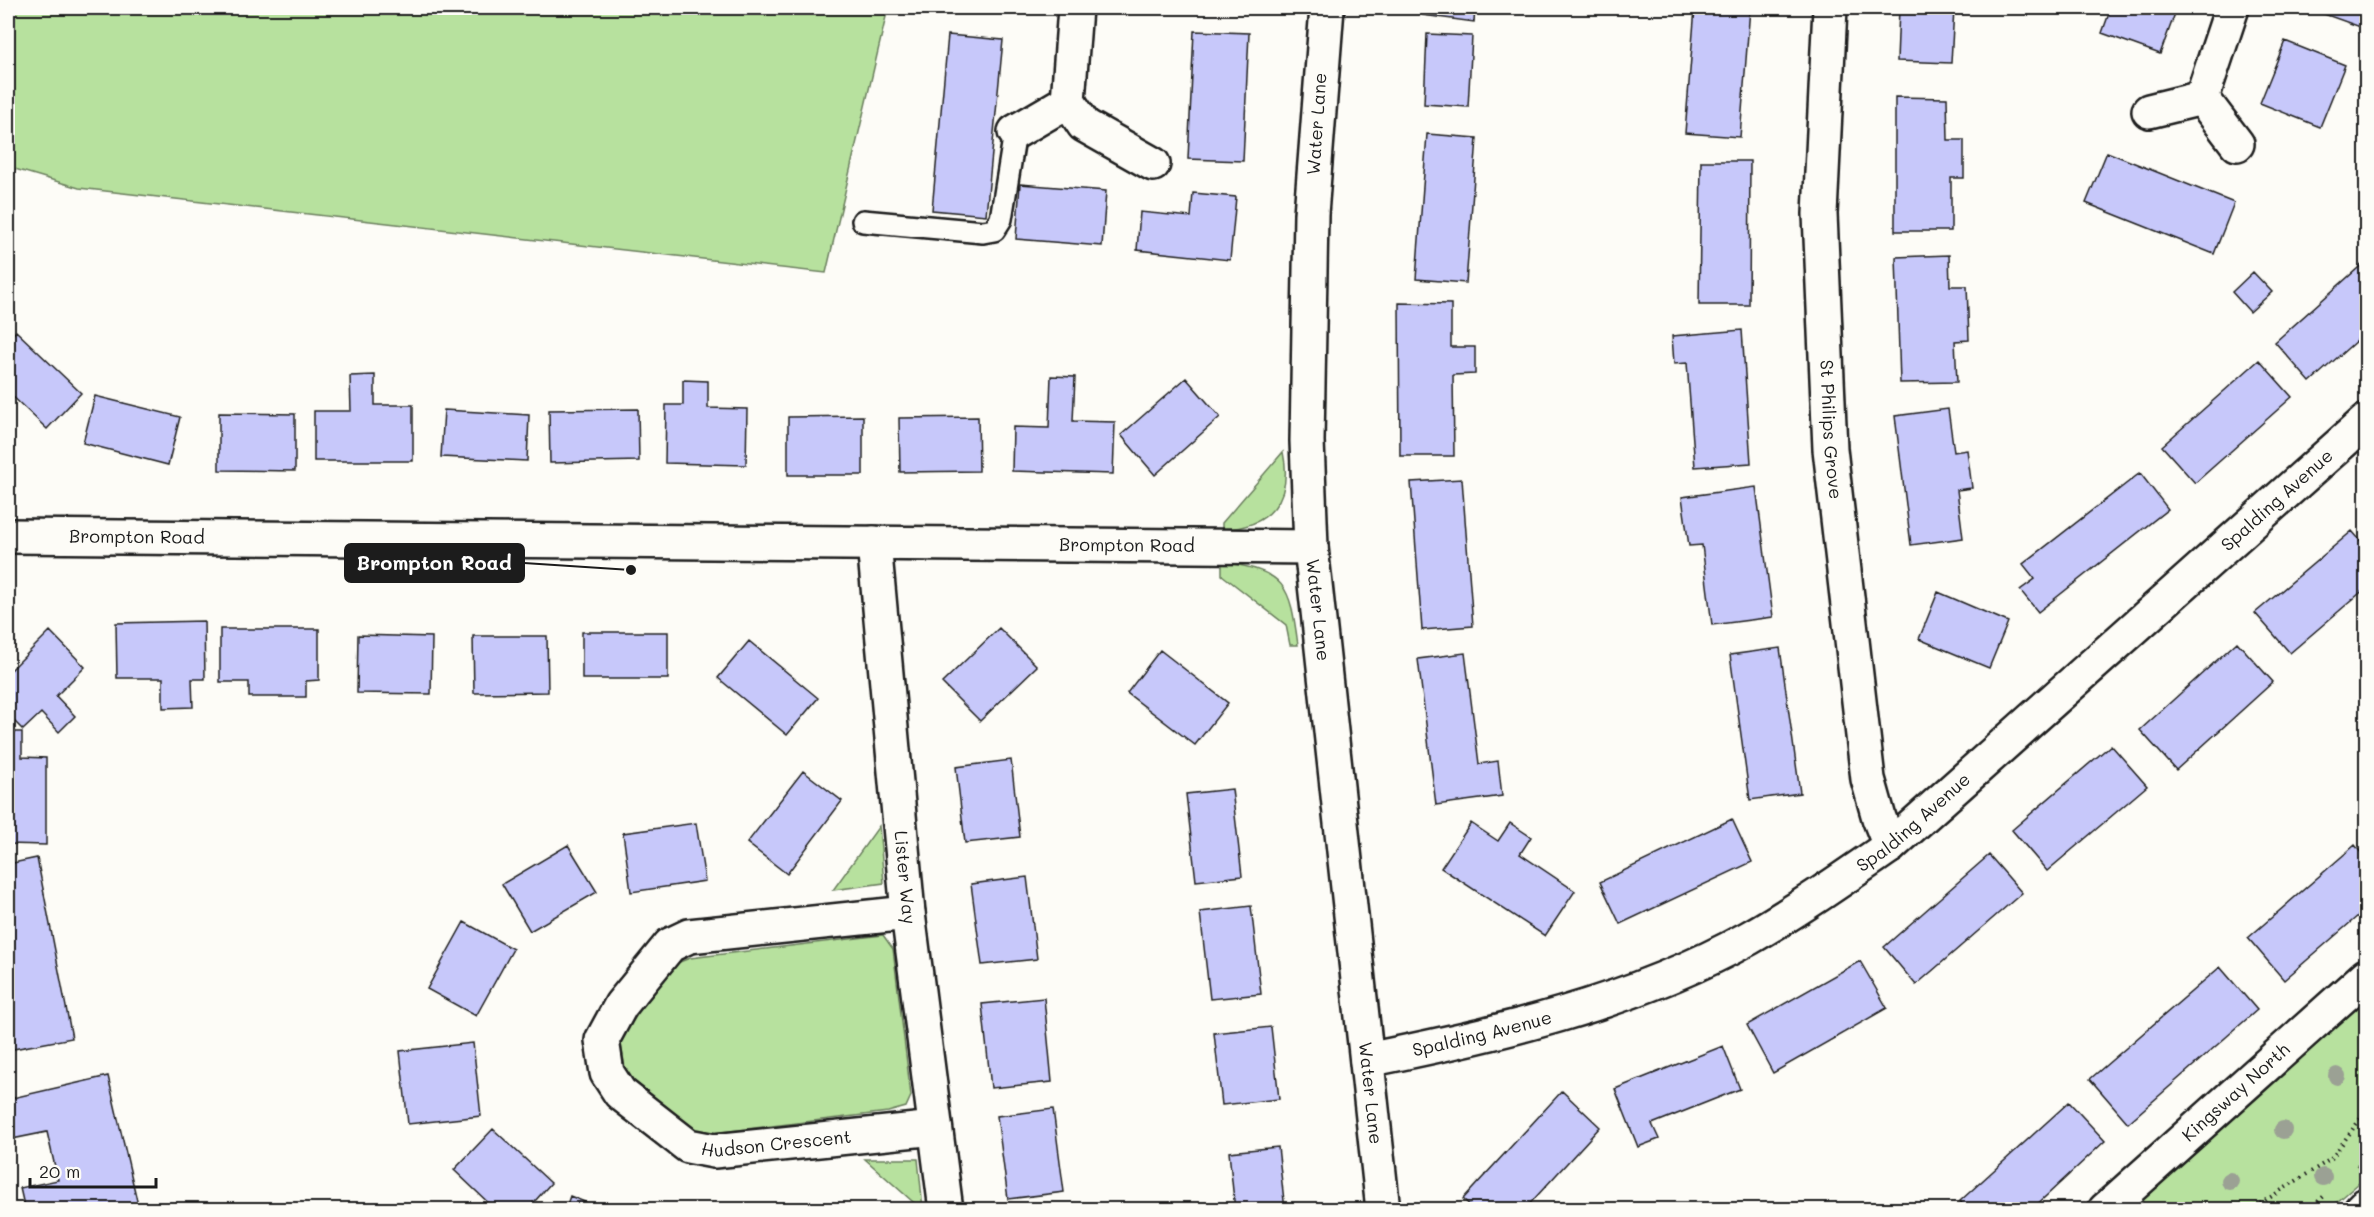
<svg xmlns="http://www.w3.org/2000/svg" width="2374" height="1217" viewBox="0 0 2374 1217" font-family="Mali,sans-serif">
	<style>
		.green { fill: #b7e19e; stroke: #6a7e5d; stroke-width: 1.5 }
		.building { fill: #c7c8fa; stroke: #1c1c1c; stroke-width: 1.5 }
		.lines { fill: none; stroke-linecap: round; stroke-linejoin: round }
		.lane-casing { stroke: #1c1c1c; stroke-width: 26 }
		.street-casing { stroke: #1c1c1c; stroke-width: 38 }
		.secondary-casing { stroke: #1c1c1c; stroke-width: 38 }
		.path { stroke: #1c1c1c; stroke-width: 4; stroke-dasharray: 1.5 4.5; stroke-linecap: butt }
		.lane { stroke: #fdfcf7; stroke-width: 21 }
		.street { stroke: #fdfcf7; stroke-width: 33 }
		.secondary { stroke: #fdfcf7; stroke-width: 33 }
		.tree { fill: #9ba194 }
		.labels { text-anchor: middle; stroke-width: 5; stroke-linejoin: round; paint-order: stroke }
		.street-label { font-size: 18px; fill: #1c1c1c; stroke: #fdfcf7 }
		.leader { fill: none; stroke: #1c1c1c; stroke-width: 2 }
		.callout-dot { fill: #1c1c1c; stroke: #fdfcf7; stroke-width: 2 }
		.callout { fill: #1c1c1c; stroke: #1c1c1c; stroke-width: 2 }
		.callout-label { font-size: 20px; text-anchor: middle; font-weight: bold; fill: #fff }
	</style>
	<rect width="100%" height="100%" fill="#fdfcf7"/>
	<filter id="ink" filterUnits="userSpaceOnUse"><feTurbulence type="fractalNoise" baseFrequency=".0167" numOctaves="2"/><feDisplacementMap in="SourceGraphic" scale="12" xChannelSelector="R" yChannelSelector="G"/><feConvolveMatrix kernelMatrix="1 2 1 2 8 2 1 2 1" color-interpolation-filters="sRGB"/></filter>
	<g filter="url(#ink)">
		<path class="green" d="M8,8H888L826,273L79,188L8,167Z
			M1283,452C1293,499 1270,528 1222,529V523Z
			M1222,562C1286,572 1290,584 1298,645H1290L1286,625L1222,575Z
			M879,826L884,883L833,890Z
			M883,935L893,949L911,1096L906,1107L888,1112L705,1134L692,1129L626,1074L620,1039L665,975L677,963L690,958Z
			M2366,1000V1177L2329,1209L2128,1210Z
			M865,1159H918L923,1209H921Z"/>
		<path class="building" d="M972,8H1030V13Z
			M1424,8H1475L1474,22L1423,15Z
			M1695,8H1750L1740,137L1685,133Z
			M1899,8H1954L1951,63L1897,61Z
			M2111,8H2177L2160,54L2102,33Z
			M2311,8H2366V29L2310,9Z
			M1194,31L1249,33L1243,161L1188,159Z
			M1427,34L1472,36L1468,107L1424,104Z
			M948,35L1003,40L986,215L932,210Z
			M2285,41L2345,65L2320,127L2260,103Z
			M1895,97L1947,98L1948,140H1964V178H1951V231H1895Z
			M1427,134L1477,138L1466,283L1416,279Z
			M2107,152L2234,203L2214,254L2086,203Z
			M1701,161H1750L1749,305H1699Z
			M1020,184L1106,191L1102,246L1016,239Z
			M1193,193L1236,197L1230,260L1137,250L1140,212L1191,217Z
			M1949,255L1950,286H1967L1969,340L1955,341L1957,382L1900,383L1896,257Z
			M2366,261V332L2310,382L2275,342Z
			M2253,272L2272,292L2250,312L2232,292Z
			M1399,303L1451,304V347H1475V374L1453,375L1454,456H1400Z
			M1742,330L1751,463L1695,467L1687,363L1674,364L1672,336Z
			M16,331L81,393L47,429L8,392V340Z
			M2259,360L2292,397L2195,483L2162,446Z
			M375,375V405H413V461H314V411H351L350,376Z
			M1051,376L1075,377L1073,421L1115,422L1113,474L1012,471L1013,427L1049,428Z
			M1186,378L1220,417L1155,475L1121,435Z
			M683,380L708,381V408L747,409L746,465L665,463L666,405H683Z
			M95,396L180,417L168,465L83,443Z
			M638,409L639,461L550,463L549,410Z
			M1948,409L1954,452L1967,450L1972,488L1957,490L1963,538L1911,545L1895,416Z
			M444,410L529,415L527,461L441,457Z
			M219,413L295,414V471L219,470Z
			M863,416V475H788V417Z
			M978,417L979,471L900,472L899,418Z
			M2140,473L2168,509L2038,612L2020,590L2035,579L2023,564Z
			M1462,479L1473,626L1422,630L1411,482Z
			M1756,487L1773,617L1712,625L1702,545L1689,546L1682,497Z
			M2352,531L2366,547V588L2290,653L2255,613Z
			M1938,592L2008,622L1989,668L1919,639Z
			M204,621L205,679H192L193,707L163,708V678H117L116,623Z
			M999,628L1037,666L980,721L942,683Z
			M220,629H319V680L306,681V697H249V682H220Z
			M50,631L85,667L56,696L75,716L59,732L41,713L23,730L8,715V673Z
			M582,632H668V679H582Z
			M358,635L432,637L431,694L357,693Z
			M473,636H547L548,692L474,693Z
			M749,641L818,698L787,735L718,678Z
			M2237,642L2273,682L2176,770L2140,730Z
			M1780,648L1800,793L1750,800L1730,655Z
			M1160,650L1228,703L1195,745L1127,693Z
			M1465,653L1479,764L1498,761L1502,796L1436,805L1418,659Z
			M8,732H22V757L46,758V845L8,844Z
			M2111,745L2147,786L2047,871L2012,830Z
			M1011,760L1020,837L965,843L956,767Z
			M803,771L842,801L787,874L747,843Z
			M1232,789L1242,876L1196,881L1186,794Z
			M1732,819L1752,862L1620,924L1600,882Z
			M696,823L705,881L631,892L623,833Z
			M1471,823L1498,841L1510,823L1531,837L1520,854L1575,891L1545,936L1441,868Z
			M568,845L597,892L530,931L502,884Z
			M2355,845L2366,859V909L2284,980L2248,938Z
			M1989,855L2022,893L1916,985L1884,947Z
			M37,858L72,1038L8,1050V864Z
			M1027,877L1037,959L982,965L971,884Z
			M1251,906L1261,994L1210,999L1200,912Z
			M464,922L513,949L476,1016L427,989Z
			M1860,961L1887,1008L1773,1073L1747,1025Z
			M2220,967L2257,1010L2128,1123L2090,1079Z
			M1044,998L1052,1082L991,1088L982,1004Z
			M1271,1027L1279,1099L1222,1105L1214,1033Z
			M473,1043L481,1116L408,1124L400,1051Z
			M1723,1046L1740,1089L1652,1124L1659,1139L1638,1147L1615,1089Z
			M108,1076L138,1205L117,1210H25L20,1188L58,1180L47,1132L12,1139L8,1118V1099Z
			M1562,1091L1600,1127L1524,1210H1475L1463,1199Z
			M2069,1102L2105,1141L2031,1210H1967L1960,1201Z
			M1053,1109L1064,1192L1008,1199L997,1116Z
			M493,1129L551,1183L527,1210H496L454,1170Z
			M1278,1147L1285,1210H1235L1229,1152Z
			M570,1196L604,1210H565Z"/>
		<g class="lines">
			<g class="lane-casing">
				<path id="lane" d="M863,221L983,232L994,230L1001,219L1015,132"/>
			</g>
			<g class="street-casing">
				<g id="street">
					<path d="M1075,8L1068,101L1084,125L1153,164"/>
					<path id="s1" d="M1830,8L1820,214L1830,449L1868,779L1879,818L1890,846"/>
					<path d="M2202,98L2232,8"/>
					<path d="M2149,111L2202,98L2237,144"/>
					<path d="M1015,132L1068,101"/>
					<path id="s2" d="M8,536L1311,547"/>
					<path id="s3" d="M874,543L908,913L946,1210"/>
					<path id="s4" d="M908,913L689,936L670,945L621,1005L602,1040L607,1073L620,1093L688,1146L714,1151L935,1128"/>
					<path id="s5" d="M1367,1060C1497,1034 1632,1003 1749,938C1798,910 1844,878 1890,846L2366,421"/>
					<path id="s6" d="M2105,1210L2366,976"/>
					<path d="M2361,1210L2366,1205"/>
				</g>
			</g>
			<g class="secondary-casing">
				<g id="secondary">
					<path id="s7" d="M1327,8L1311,214L1307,441L1311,547L1383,1210"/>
				</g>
			</g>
			<path class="path" d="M2357,1167L2366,1158
				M2250,1210L2331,1159L2366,1111
				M2309,1210L2324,1196"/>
			<use href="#lane" class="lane"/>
			<use href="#street" class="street"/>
			<use href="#secondary" class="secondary"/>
		</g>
		<g class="tree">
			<circle cx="2337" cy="1076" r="9"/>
			<circle cx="2283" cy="1130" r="9"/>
			<circle cx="2323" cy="1177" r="9"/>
			<circle cx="2230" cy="1181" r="9"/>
		</g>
	</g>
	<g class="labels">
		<g class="street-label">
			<text transform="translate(1317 124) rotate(-86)" y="6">Water Lane</text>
			<text dy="6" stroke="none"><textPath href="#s1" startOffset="422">St Philips Grove</textPath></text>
			<text dy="6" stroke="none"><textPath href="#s5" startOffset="1090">Spalding Avenue</textPath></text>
			<text dy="6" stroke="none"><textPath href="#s2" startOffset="129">Brompton Road</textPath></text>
			<text dy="6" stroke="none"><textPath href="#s2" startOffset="1119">Brompton Road</textPath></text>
			<text dy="6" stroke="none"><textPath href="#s7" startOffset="603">Water Lane</textPath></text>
			<text dy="6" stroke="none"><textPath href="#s5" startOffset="604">Spalding Avenue</textPath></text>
			<text dy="6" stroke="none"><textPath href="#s3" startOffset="336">Lister Way</textPath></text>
			<text dy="6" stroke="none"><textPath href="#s5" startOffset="118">Spalding Avenue</textPath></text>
			<text dy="6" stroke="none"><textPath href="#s7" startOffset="1089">Water Lane</textPath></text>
			<text dy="6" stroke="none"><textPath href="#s6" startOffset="176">Kingsway North</textPath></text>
			<text dy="6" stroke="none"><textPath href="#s4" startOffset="591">Hudson Crescent</textPath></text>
		</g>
	</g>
	<path class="leader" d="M631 570L524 563"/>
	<circle class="callout-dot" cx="631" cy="570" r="6"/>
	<rect class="callout" x="345" y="544" width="179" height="38" rx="6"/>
	<g class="callout-label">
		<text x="434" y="570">Brompton Road</text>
	</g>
	<rect width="2374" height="1217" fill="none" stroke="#fdfcf7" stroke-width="30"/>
	<rect x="15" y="15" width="2344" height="1187" fill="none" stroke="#1c1c1c" stroke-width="2" filter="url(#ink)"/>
	<path d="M30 1178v9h126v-9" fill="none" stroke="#1c1c1c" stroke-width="3"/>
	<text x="39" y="1178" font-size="18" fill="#1c1c1c" stroke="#fdfcf7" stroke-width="4.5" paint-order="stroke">20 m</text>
</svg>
